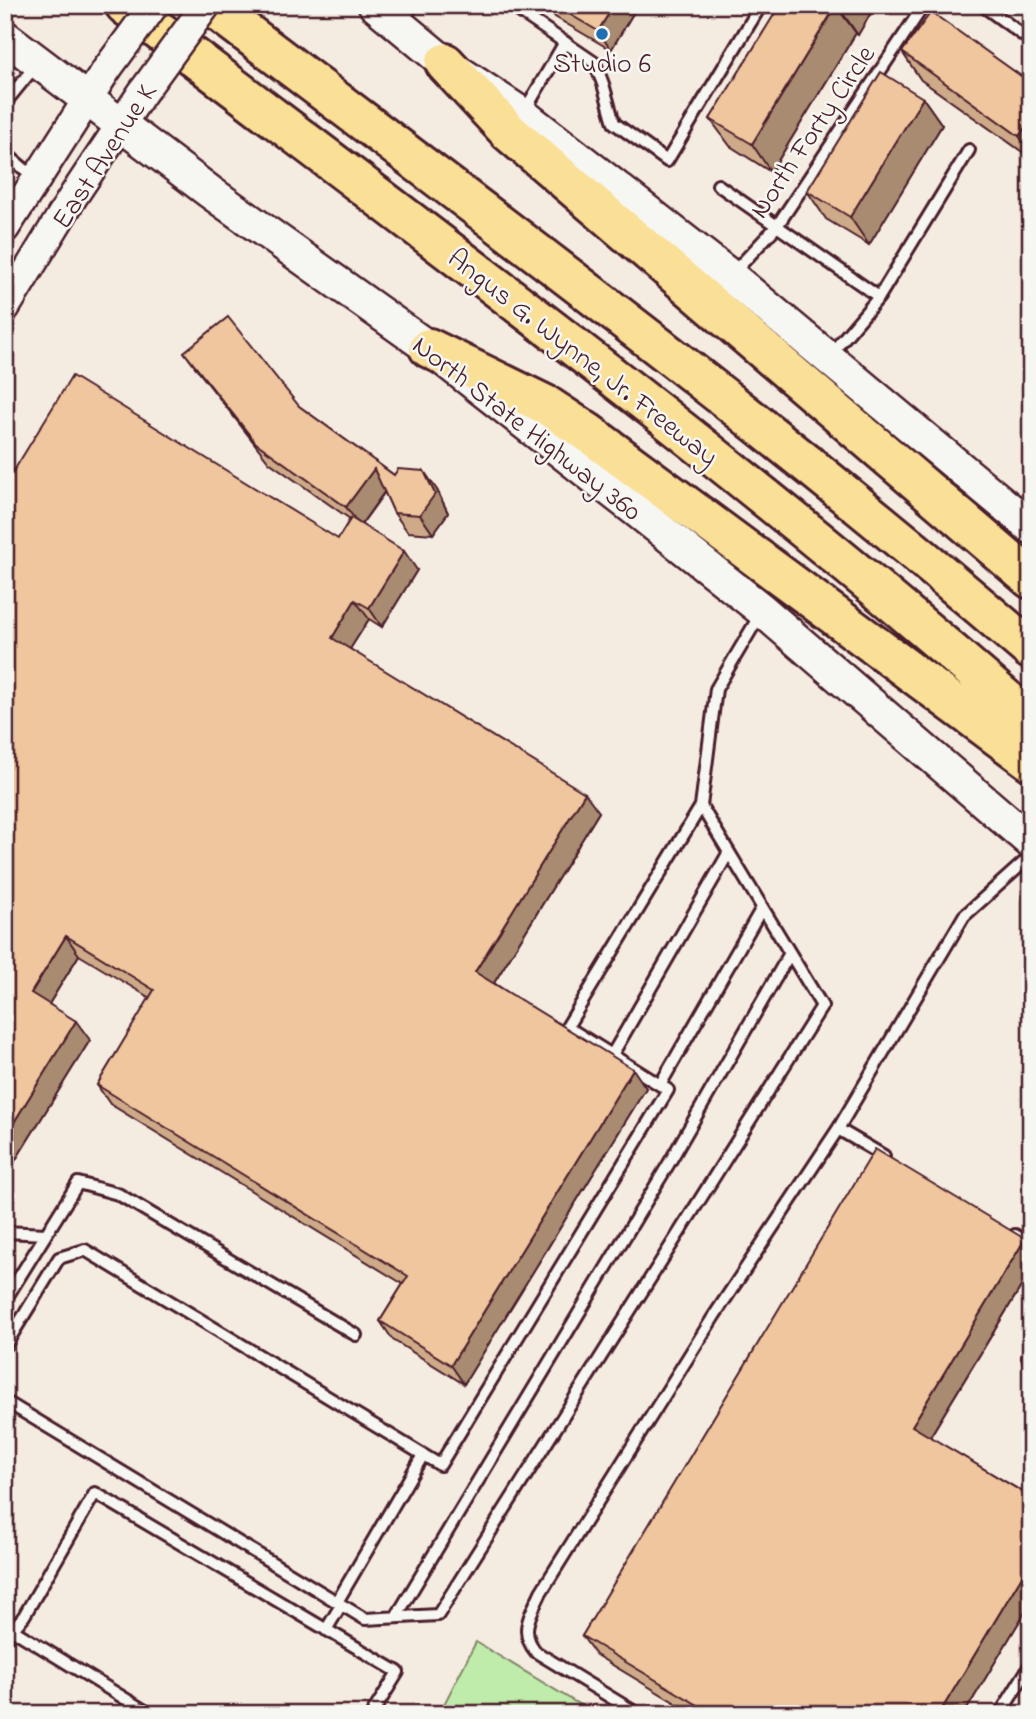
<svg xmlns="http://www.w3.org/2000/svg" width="1036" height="1719" viewBox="0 0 1036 1719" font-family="'Indie Flower',sans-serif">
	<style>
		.green { fill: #bfecaa; stroke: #84866a; stroke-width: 2 }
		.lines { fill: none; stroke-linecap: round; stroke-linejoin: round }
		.service-casing { stroke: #4a1f2b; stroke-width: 16 }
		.tertiary-casing { stroke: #4a1f2b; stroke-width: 33 }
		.secondary-casing { stroke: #4a1f2b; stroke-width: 37 }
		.motorway-casing { stroke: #4a1f2b; stroke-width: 44 }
		.service { stroke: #f6f6f2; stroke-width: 10 }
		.tertiary { stroke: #f6f6f2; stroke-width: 28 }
		.secondary { stroke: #f6f6f2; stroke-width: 32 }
		.motorway { stroke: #fadf96; stroke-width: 38 }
		.tertiary-bridge-casing { stroke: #4a1f2b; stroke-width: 33; stroke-linecap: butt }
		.tertiary-bridge { stroke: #f6f6f2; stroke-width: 28 }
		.wall { fill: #ceaa89; stroke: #4a1f2b; stroke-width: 2 }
		.shaded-wall { fill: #a88b6f; stroke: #4a1f2b; stroke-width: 2 }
		.building { fill: #f0c69f; stroke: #4a1f2b; stroke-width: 2 }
		.poi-dot { fill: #1f6fb2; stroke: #f6f6f2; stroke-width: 2.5 }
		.labels { text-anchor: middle; stroke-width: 5; stroke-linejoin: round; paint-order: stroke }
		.poi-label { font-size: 28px; fill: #4a1f2b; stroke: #f6f6f2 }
		.street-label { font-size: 28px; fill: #4a1f2b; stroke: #f6f6f2 }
	</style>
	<rect width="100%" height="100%" fill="#f5ece1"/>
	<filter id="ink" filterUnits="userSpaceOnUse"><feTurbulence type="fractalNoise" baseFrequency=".0143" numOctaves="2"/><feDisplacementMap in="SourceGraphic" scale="14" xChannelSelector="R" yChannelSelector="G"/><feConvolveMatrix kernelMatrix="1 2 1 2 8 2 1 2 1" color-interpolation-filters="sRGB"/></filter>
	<g filter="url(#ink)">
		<path class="green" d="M476,1642L595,1714H439Z"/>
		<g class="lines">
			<g class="service-casing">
				<path id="service" d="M510,5L595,63L603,84L614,123L667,161L761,5
					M982,5L1031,41
					M399,21L414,5
					M5,103L36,65
					M524,112L565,42
					M5,153L35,178
					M718,185L879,297
					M733,273L777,226L924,5
					M829,356L879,297L969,150
					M612,1055L729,852
					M660,1085L762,908
					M838,1129L884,1156
					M5,1232L46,1234
					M1015,1235L1031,1244
					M5,1300L78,1183L118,1194L356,1335
					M5,1346L59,1258L85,1250L440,1465L668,1090L567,1027L701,806L716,689L761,613
					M1031,1352L1028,1357L1031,1359
					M5,1401L365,1619L438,1615L822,1006L701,806
					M337,1602L423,1455
					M396,1617L668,1165L790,953
					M13,1630L150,1714
					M326,1630L341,1605
					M5,1639L24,1616L95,1493L398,1672L372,1714
					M638,1714L536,1652C518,1631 531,1614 541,1592L714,1316L838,1129L964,916L1031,856
					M1000,1714L1031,1664"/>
			</g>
			<g class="tertiary-casing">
				<path id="tertiary" d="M5,228L107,69
					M5,308L74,195L142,93"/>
			</g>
			<g class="secondary-casing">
				<path id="secondary" d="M375,5L445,63L522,114L730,276L1031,527
					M5,37L210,192L429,348L637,511L762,610L1031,842"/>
			</g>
			<g class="motorway-casing">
				<path id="motorway" d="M125,5C431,238 742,466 1031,721
					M210,5C487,216 768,422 1031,650
					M445,63L509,132L1031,579
					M429,348L546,405L587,432L1031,761"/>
			</g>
			<use href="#service" class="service"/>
			<use href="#tertiary" class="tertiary"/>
			<use href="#secondary" class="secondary"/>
			<use href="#motorway" class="motorway"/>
			<g class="tertiary-bridge-casing">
				<path id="tertiary-bridge" d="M107,69L154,5
					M142,93L206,5"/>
			</g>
			<use href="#tertiary-bridge" class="tertiary-bridge"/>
		</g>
		<path class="wall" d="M547,5H638L611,50L555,17Z
			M789,5L875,6L858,35L856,33L771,172L730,146L710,119Z
			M902,52L1031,83V158L921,80Z
			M923,98L942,125L869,245L826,219L807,191Z
			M184,352L299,406L394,475L437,490L448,513L433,534L408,532L394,513L385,492L361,525L417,570L382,627L369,619L350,649L599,812L494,983L646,1088L464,1384L393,1340L380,1321L403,1284L110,1104L97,1085L150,998L79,955L49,1004L90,1040L5,1177V485L338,539L350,519L269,462L198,371Z
			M1025,1239L1031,1248V1270L930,1437L1031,1497V1602L964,1714H694L596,1655L582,1636Z"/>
		<path class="shaded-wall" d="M614,5H638L611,50L598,31Z
			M840,5H875V6L858,35L839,8Z
			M836,6L856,33L771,172L752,144Z
			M923,98L942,125L869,245L850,217Z
			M1031,119V153L1019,136Z
			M374,469L387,488L360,526L346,507Z
			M424,471L437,490L448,513L433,534L420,515Z
			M404,551L417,570L382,627L369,608Z
			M355,600L369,619L345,657L332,638Z
			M585,793L599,812L489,991L475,972Z
			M66,936L79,955L44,1012L31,993Z
			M76,1021L90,1040L5,1177V1137Z
			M633,1069L646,1088L464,1384L451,1365Z
			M1025,1239L1031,1248V1270L925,1445L912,1426Z
			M1031,1561V1602L964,1714H939Z"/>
		<path class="building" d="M554,5H614L598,31Z
			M780,5H784L788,7L789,5H840L839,8L836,6L752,144L710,119Z
			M931,12L1031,83V119L1019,136L902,52Z
			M881,72L923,98L850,217L807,191Z
			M228,317L299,406L394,475L398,469L424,471L435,494L420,515L394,513L374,469L346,507L256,443L184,352Z
			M72,376L338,539L351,518L404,551L369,608L355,600L332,638L585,793L475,972L633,1069L451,1365L380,1321L408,1276L97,1085L154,990L66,936L31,993L76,1021L5,1137V485Z
			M875,1149L1025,1239L912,1426L1031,1497V1561L939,1714H713L582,1636Z"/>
	</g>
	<circle class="poi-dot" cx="602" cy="34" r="7"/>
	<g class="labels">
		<g class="poi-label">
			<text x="602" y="72">Studio 6</text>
		</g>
		<g class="street-label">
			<text transform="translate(811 131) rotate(-56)" y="10">North Forty Circle</text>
			<text transform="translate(103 155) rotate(-57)" y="10">East Avenue K</text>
			<text transform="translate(584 356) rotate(38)" y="10">Angus G. Wynne, Jr. Freeway</text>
			<text transform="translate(528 427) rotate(38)" y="10">North State Highway 360</text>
		</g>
	</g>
	<rect width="1036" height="1719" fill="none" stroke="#f6f6f2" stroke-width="28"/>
	<rect x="14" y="14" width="1008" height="1691" fill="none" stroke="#4a1f2b" stroke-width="2.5" filter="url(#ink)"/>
</svg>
